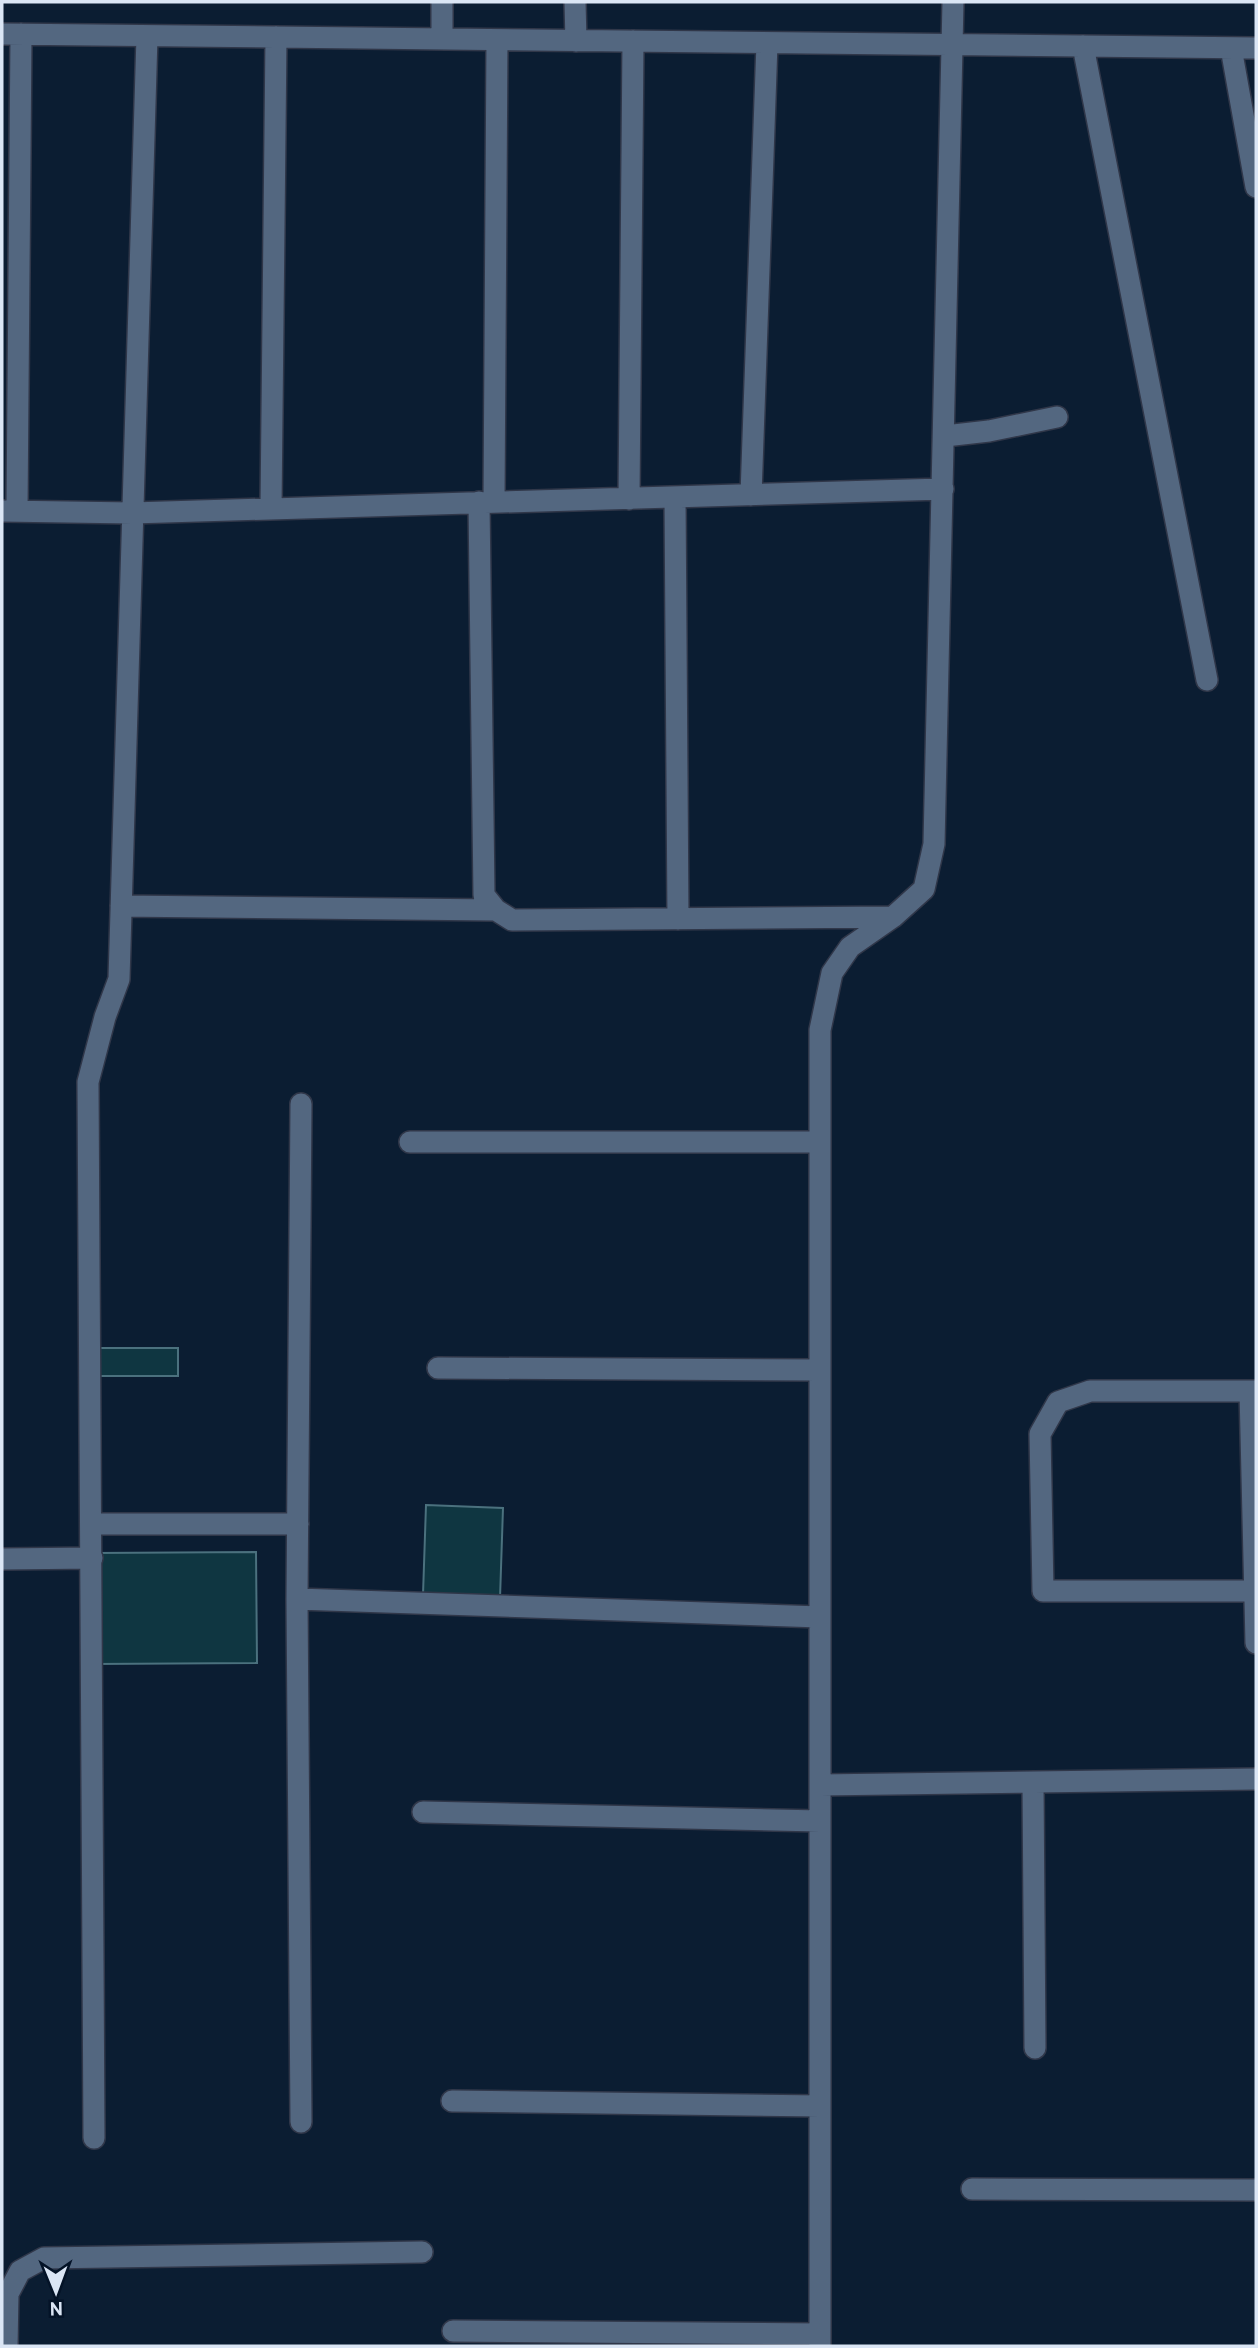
<svg xmlns="http://www.w3.org/2000/svg" width="1258" height="2348" viewBox="0 0 1258 2348" font-family="Overpass,sans-serif">
	<style>
		.building { fill: #0f3641; stroke: #4b717e; stroke-width: 2 }
		.lines { fill: none; stroke-linecap: round; stroke-linejoin: round }
		.minor-casing { stroke: #303749; stroke-width: 24 }
		.minor { stroke: #536780; stroke-width: 21 }
	</style>
	<rect width="100%" height="100%" fill="#0b1d32"/>
	<path class="building" d="M97,1348H178V1376H97Z
		M426,1505L503,1508L500,1598L423,1595Z
		M256,1552L257,1663L94,1664V1553Z"/>
	<g class="lines">
		<g class="minor-casing">
			<path id="minor" d="M575,2L576,41
				M2,34L1256,48
				M442,39V2
				M1083,46L1207,680
				M1231,48L1256,187
				M945,436L989,431L1057,417
				M751,495L767,43
				M675,497L678,919
				M629,499L633,41
				M479,502L484,895L496,910L512,920L893,917
				M494,502L497,40
				M271,508L276,37
				M2,511L132,513L943,489
				M17,511L21,34
				M121,906L496,910
				M301,1104L297,1599L301,2122
				M410,1142H820
				M438,1368L820,1370
				M1250,1391L1256,1643
				M91,1524H298
				M2,1559L92,1558
				M1255,1591H1043L1040,1434L1058,1402L1090,1391H1256
				M297,1599L820,1617
				M1033,1783L1035,2048
				M820,1785L1256,1779
				M423,1812L820,1821
				M452,2101L820,2106
				M94,2138L88,1082L105,1017L119,979L147,36
				M972,2189L1256,2190
				M453,2331L820,2334
				M7,2346L8,2294L20,2271L44,2258L422,2252
				M820,2346V1030L832,973L850,947L893,917L924,889L934,844L953,2"/>
		</g>
		<use href="#minor" class="minor"/>
	</g>
	<rect width="1258" height="2348" fill="none" stroke="#dbe6f5" stroke-width="7"/>
	<g transform="translate(56 2292) rotate(179)" stroke="#041327" stroke-width="5" paint-order="stroke">
	<path d="M0-5L12 26L0 18L-12 26Z" fill="#dbe6f5"/>
	<text y="-10" font-size="19" font-weight="bold" text-anchor="middle" fill="#dbe6f5">N</text>
	</g>
</svg>
